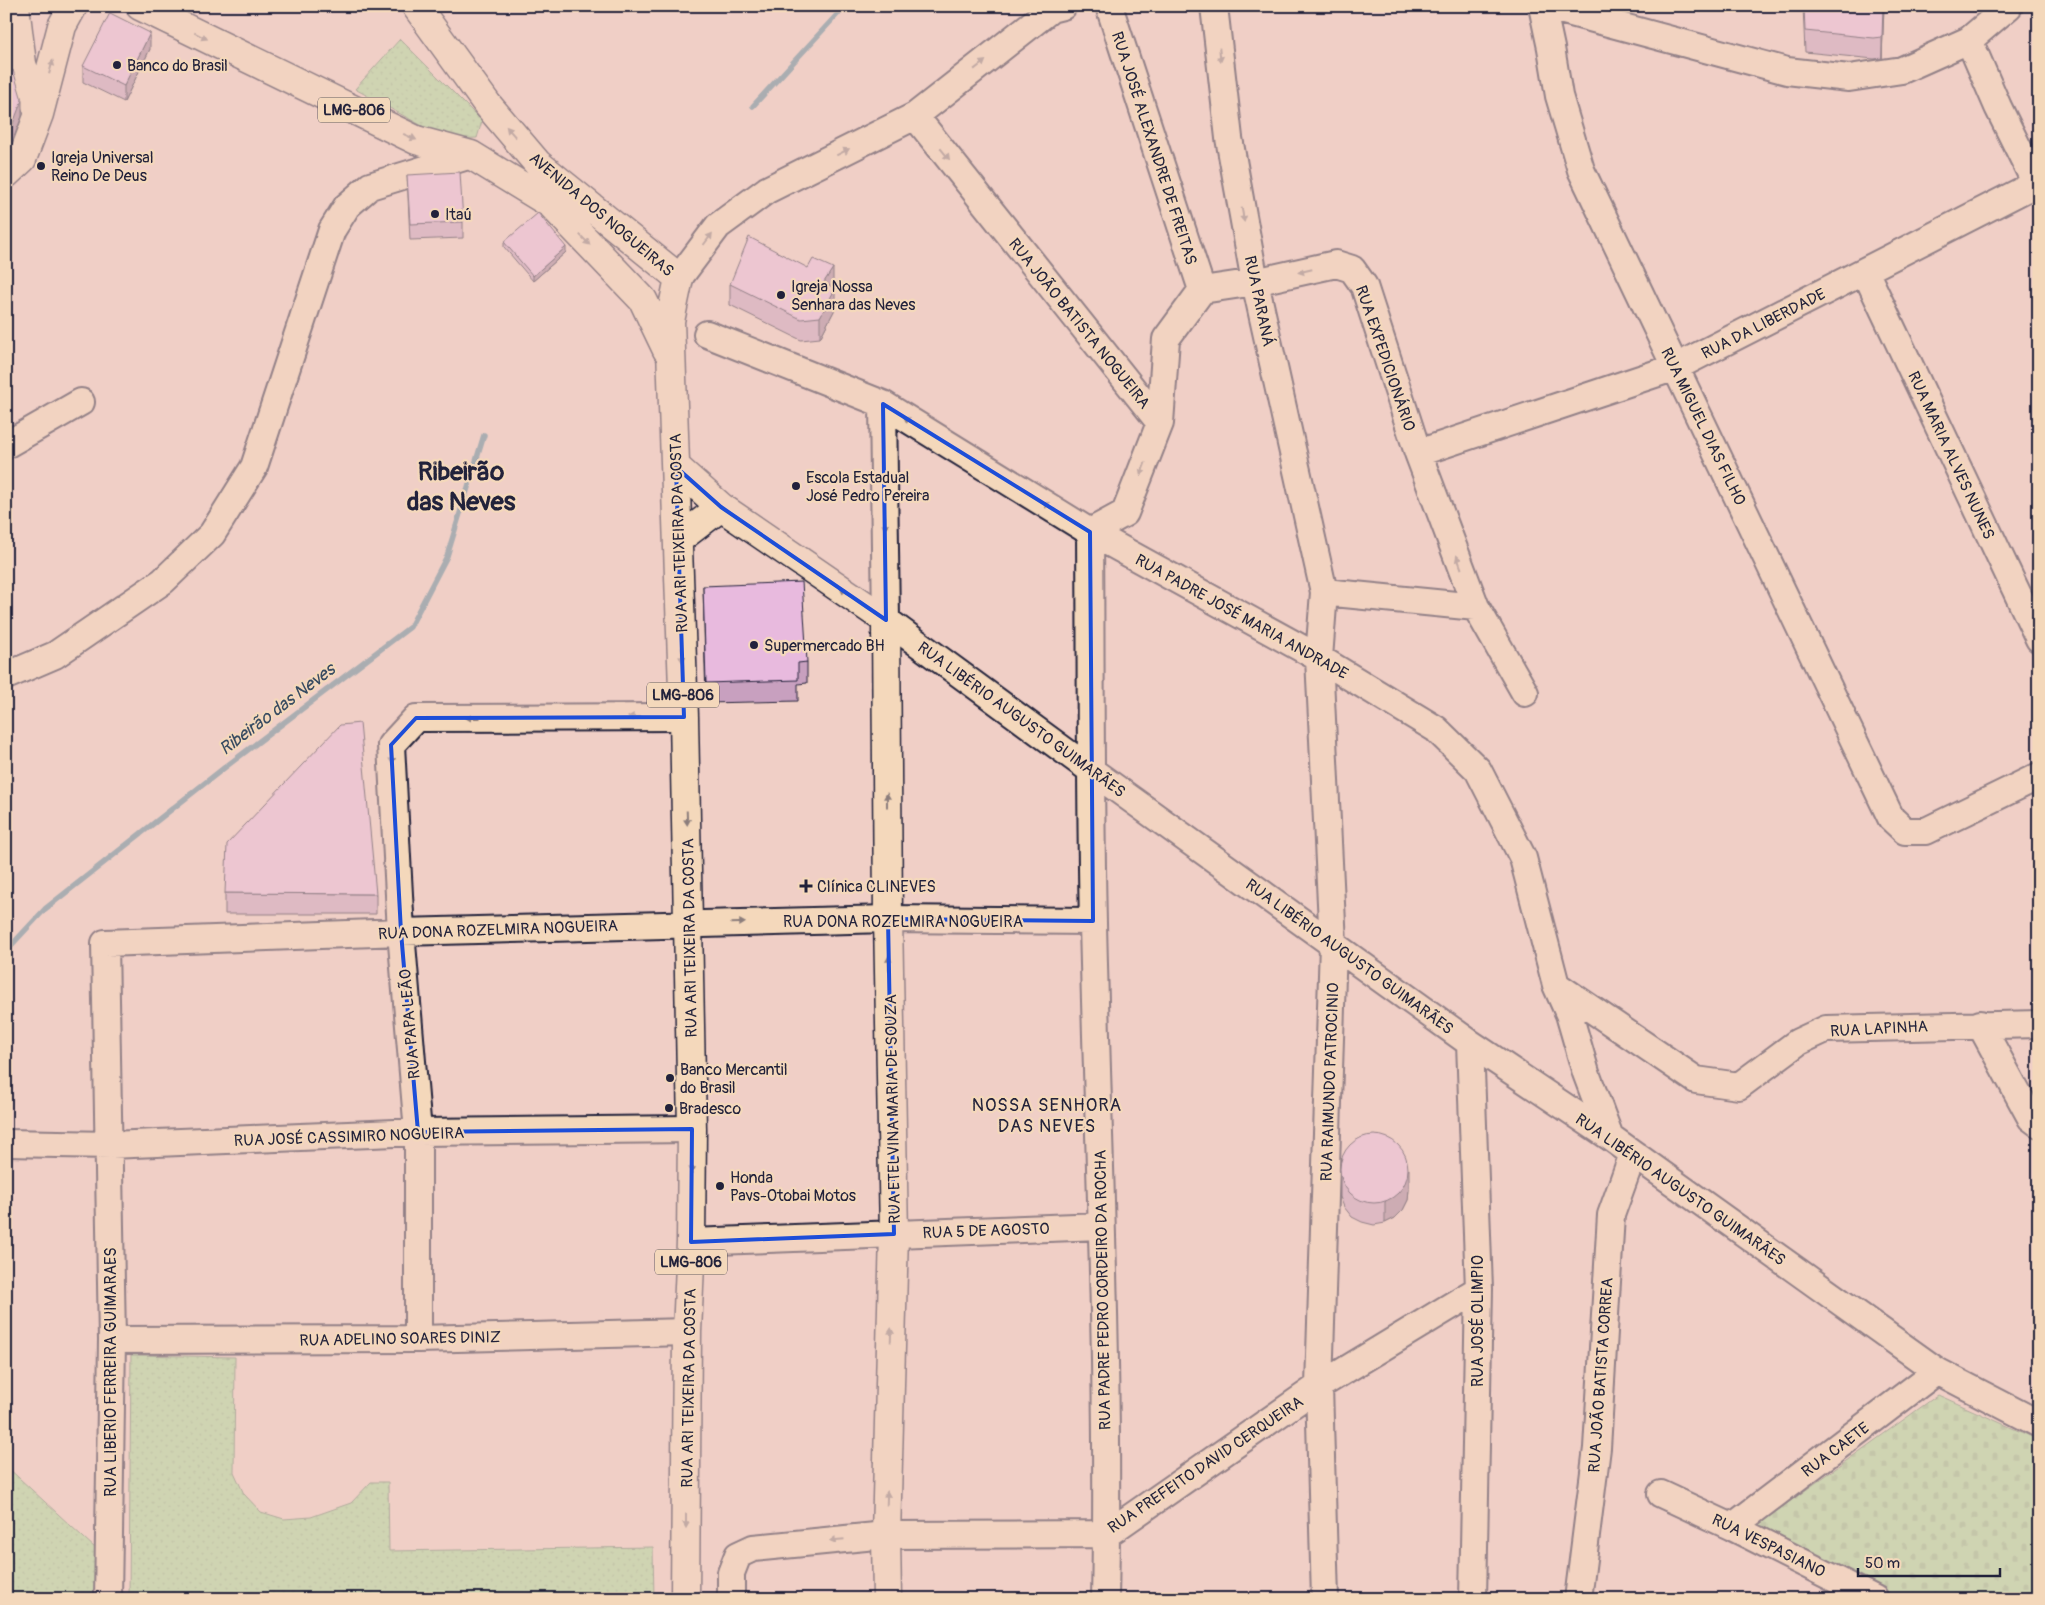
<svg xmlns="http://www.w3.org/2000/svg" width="2045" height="1605" viewBox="0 0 2045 1605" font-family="Pangolin,sans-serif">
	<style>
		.green { fill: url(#green-dots); stroke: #647e6a }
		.cemetery { fill: url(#cemetery-stones); stroke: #647e6a }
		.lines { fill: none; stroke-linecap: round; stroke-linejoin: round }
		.stream { stroke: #558497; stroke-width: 5.5 }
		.minor-casing { stroke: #22223b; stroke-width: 30 }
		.highway-casing { stroke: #22223b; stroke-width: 31 }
		.minor { stroke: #f4d8bb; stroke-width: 26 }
		.highway { stroke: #f4d8bb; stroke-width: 28 }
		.wall { fill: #c8a0bf; stroke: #22223b }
		.shaded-wall { fill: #a2829b; stroke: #22223b }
		.building { fill: #e8bade; stroke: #22223b }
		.oneway { fill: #8b7d7b }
		.marked { fill: none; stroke: #1d4ed8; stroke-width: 4; stroke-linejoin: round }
		.poi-dot { fill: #22223b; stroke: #f4d8bb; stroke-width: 2 }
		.labels { text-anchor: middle; stroke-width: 4.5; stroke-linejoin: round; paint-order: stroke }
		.shield { fill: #f4d8bb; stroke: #615961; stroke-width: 1 }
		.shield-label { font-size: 15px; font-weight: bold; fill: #22223b }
		.poi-label { font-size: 16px; fill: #22223b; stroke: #f4d8bb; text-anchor: start }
		.street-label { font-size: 16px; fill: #22223b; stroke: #f4d8bb }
		.water-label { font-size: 18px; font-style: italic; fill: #374b61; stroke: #f4d8bb }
		.neighbourhood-label { font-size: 18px; letter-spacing: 1px; fill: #22223b; stroke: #f4d8bb }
		.town-label { font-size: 26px; font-weight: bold; fill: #22223b; stroke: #f4d8bb }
	</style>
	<defs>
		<pattern id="green-dots" width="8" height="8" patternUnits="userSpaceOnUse" patternTransform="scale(1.25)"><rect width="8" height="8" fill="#a7d99a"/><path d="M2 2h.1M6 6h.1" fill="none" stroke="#8fba86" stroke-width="1.8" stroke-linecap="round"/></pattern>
		<pattern id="cemetery-stones" width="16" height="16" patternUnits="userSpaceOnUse" patternTransform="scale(1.25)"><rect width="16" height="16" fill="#a7d99a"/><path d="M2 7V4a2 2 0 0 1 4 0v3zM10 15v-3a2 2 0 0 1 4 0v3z" fill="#8fba86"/></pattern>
	</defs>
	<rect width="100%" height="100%" fill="#f0cfc6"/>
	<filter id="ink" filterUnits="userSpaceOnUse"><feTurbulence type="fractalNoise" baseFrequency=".02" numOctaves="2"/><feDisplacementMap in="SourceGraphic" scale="10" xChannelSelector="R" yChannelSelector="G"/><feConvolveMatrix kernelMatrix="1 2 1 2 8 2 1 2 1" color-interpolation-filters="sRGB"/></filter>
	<g filter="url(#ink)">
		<path class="green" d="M400,39L482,121L477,138L446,139L355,89Z
			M131,1355L235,1357L234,1472L244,1494L261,1512L284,1519L311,1517L351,1503L371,1482H388L389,1551L653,1547L654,1599H129Z
			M6,1466L96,1549L97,1599H6Z"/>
		<path class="cemetery" d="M1938,1395L2039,1440V1599H1895L1757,1525Z"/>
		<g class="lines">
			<path class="stream" d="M753,106L845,6
				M6,951L45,909L224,768L410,627L447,556L484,435"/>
			<g class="minor-casing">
				<path id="minor" d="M1109,6L1202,290
					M1214,6L1229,138L1255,282L1324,592L1319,658L1333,944L1319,1386L1325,1599
					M1542,6L1551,48L1559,96L1581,170L1891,818L1905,831H1926L2039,776
					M1545,6L1787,71L1849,78L1902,70L1969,40L2009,6
					M1969,40L1998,107L2039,190
					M915,116L1160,423
					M1865,271L2039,639
					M679,278L718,226L767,190L915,116L1051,9L1063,6
					M707,334L883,404L1090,532L1319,658L1436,729L1478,770L1523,858L1556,985L1569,1014L1586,1073L1610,1137
					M883,404L886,620L1092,771L1470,1043L1610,1137L1937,1371L2039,1424
					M6,445L81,402
					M1418,453L1676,367L2039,182
					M1090,532C1091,662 1090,793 1093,923C1098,1148 1110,1374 1105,1599
					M1090,532L1125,513L1160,423L1166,339L1202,290L1255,282L1336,264L1352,269L1364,286L1418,453L1476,607L1525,693
					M1324,592L1476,607
					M6,676L55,655L163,581L212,534L254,467L332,230L347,206L370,186L471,155
					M1556,985L1696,1080L1739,1086L1798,1042L1826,1029L2039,1024
					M1980,1024L2031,1118L2039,1124
					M1470,1043L1479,1289L1473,1599
					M6,1143L110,1145L418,1132L692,1129
					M691,1242L1101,1226
					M418,1339V1132L401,932L391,745L416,718L684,717
					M112,1340L418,1339L687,1332
					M1661,1494L1732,1527L1875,1599
					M1732,1527L1937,1371
					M108,1599L112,1340L105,943L401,932L888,919L1093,921
					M731,1599V1573L738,1555L753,1548L886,1535L1107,1534L1319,1386L1479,1289
					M1578,1599L1597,1448L1611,1215L1633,1154"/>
			</g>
			<g class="highway-casing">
				<path id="highway" d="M15,6L22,64L39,114
					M140,6L416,140L471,155L551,204L643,300L667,350
					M416,6L487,104L538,164L679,278
					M6,174L22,159L39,114L62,26L73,6
					M679,278L670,321L684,717L692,1129L691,1242L687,1332L685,1599
					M676,467L721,507L886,620L888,919L894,1234L886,1535L887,1599
					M678,540L721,507"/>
			</g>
			<use href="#minor" class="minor"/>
			<use href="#highway" class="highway"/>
		</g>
		<path class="wall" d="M1803,6H1884L1882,58L1874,59L1805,52Z
			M150,49L124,102L83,82V66Z
			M407,175L463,222V238L410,240Z
			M504,242L566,252L533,281L504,247Z
			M730,284L835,309L820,338L801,340L730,305Z
			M703,586L807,662V683L798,684V701L706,703Z
			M225,893L376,894V914H225Z
			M1340,1163L1409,1189L1408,1200L1403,1210L1395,1218L1385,1223L1374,1225L1362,1222L1352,1217L1344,1207L1340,1197Z"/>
		<path class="shaded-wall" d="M1883,6H1884L1882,58V37Z
			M150,33V49L124,102V86Z
			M22,100V116L9,150L6,152V137Z
			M566,247V252L533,281V276Z
			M833,268V289L824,282Z
			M835,289V309L820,338V317Z
			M1409,1169V1189L1408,1200L1403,1210L1395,1218L1385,1223V1202Z"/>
		<path class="building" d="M1804,6H1883L1882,37L1874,38L1805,31Z
			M110,13L150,33L124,86L83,66Z
			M13,70L22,100L9,134L6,137V73Z
			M460,172L463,222L410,224L407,175Z
			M538,213L566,247L533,276L504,242Z
			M749,237L808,268L813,259L833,268L824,282L835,289L820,317L801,319L730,284Z
			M802,582L807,662L798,663V680L706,683L703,586Z
			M360,723L376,894L225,893L227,844L340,725Z
			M1340 1169a34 34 0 1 1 68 0a34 34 0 1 1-68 0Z"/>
		<defs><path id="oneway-solid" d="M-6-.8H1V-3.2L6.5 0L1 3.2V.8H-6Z" transform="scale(1.25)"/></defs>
		<g class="oneway">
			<use href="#oneway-solid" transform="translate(201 36) rotate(26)"/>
			<use href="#oneway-solid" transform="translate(1220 55) rotate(84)"/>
			<use href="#oneway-solid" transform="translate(980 65) rotate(-38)"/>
			<use href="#oneway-solid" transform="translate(51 67) rotate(-75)"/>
			<use href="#oneway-solid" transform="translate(511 132) rotate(-131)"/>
			<use href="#oneway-solid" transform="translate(410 137) rotate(24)"/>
			<use href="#oneway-solid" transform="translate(843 152) rotate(-27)"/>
			<use href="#oneway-solid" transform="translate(945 154) rotate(51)"/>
			<use href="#oneway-solid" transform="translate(1243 215) rotate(80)"/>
			<use href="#oneway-solid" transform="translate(708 239) rotate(-53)"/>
			<use href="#oneway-solid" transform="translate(585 240) rotate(46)"/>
			<use href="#oneway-solid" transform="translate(1305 271) rotate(167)"/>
			<use href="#oneway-solid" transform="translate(910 421) rotate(-148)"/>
			<use href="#oneway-solid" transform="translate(1143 469) rotate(111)"/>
			<use href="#oneway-solid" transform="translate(1049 506) rotate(-148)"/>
			<use href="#oneway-solid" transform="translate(885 523) rotate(89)"/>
			<use href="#oneway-solid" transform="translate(1459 562) rotate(-110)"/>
			<use href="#oneway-solid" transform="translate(846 592) rotate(-146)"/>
			<use href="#oneway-solid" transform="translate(682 655) rotate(88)"/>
			<use href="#oneway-solid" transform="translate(635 717) rotate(180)"/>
			<use href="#oneway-solid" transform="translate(473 718) rotate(180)"/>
			<use href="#oneway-solid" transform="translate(392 757) rotate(87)"/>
			<use href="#oneway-solid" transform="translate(887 800) rotate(-90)"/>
			<use href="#oneway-solid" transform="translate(687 818) rotate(88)"/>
			<use href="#oneway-solid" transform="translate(738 923) rotate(-1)"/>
			<use href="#oneway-solid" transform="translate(889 963) rotate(-91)"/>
			<use href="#oneway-solid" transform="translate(692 1166) rotate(90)"/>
			<use href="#oneway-solid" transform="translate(891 1335) rotate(-88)"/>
			<use href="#oneway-solid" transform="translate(887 1498) rotate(-88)"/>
			<use href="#oneway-solid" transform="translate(686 1521) rotate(90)"/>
			<use href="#oneway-solid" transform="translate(837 1540) rotate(175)"/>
		</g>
	</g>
	<path d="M0 0H2045V1605H0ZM883,404L1090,532L1093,921L888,919L894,1234L691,1242L692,1129L418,1132L401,932L391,745L416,718L684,717L676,467L721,507L886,620Z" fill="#f0cfc6" fill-opacity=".55" fill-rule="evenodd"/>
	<path class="marked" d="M883,404L1090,532L1093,921L888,919L894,1234L691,1242L692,1129L418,1132L401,932L391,745L416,718L684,717L676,467L721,507L886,620Z"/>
	<g class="poi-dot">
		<circle cx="117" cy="65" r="5"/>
		<circle cx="41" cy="166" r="5"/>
		<circle cx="435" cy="214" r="5"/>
		<circle cx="781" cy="295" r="5"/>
		<circle cx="796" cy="486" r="5"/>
		<circle cx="754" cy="645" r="5"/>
		<path d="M803.5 878.5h5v5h5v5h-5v5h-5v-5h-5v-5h5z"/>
		<circle cx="670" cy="1078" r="5"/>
		<circle cx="669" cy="1108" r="5"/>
		<circle cx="720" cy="1186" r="5"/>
	</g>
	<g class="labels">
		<g class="shield">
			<rect x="318" y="97.5" width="72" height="25" rx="4"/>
			<rect x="647" y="682.5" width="72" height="25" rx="4"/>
			<rect x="655" y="1249.5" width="72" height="25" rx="4"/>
		</g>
		<g class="shield-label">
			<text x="354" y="115">LMG-806</text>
			<text x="683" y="700">LMG-806</text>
			<text x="691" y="1267">LMG-806</text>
		</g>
		<g class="poi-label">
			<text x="127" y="71">Banco do Brasil</text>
			<text x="51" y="163">Igreja Universal<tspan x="51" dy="18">Reino De Deus</tspan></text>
			<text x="445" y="220">Itaú</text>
			<text x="791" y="292">Igreja Nossa<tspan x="791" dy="18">Senhara das Neves</tspan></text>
			<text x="806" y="483">Escola Estadual<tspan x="806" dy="18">José Pedro Pereira</tspan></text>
			<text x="764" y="651">Supermercado BH</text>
			<text x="817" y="892">Clínica CLINEVES</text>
			<text x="680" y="1075">Banco Mercantil<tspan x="680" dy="18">do Brasil</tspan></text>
			<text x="679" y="1114">Bradesco</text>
			<text x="730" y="1183">Honda<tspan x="730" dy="18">Pavs-Otobai Motos</tspan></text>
		</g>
		<g class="street-label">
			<text transform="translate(1155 148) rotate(72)" y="6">RUA JOSÉ ALEXANDRE DE FREITAS</text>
			<text transform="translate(602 214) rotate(40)" y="6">AVENIDA DOS NOGUEIRAS</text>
			<text transform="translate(1260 301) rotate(78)" y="6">RUA PARANÁ</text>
			<text transform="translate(1080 323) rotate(51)" y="6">RUA JOÃO BATISTA NOGUEIRA</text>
			<text transform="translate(1763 323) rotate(-27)" y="6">RUA DA LIBERDADE</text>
			<text transform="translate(1386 358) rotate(71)" y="6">RUA EXPEDICIONÁRIO</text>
			<text transform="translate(1704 426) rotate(64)" y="6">RUA MIGUEL DIAS FILHO</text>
			<text transform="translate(1952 455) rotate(65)" y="6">RUA MARIA ALVES NUNES</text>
			<text transform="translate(678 533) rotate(-92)" y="6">RUA ARI TEIXEIRA DA COSTA</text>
			<text transform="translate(1242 616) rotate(29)" y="6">RUA PADRE JOSÉ MARIA ANDRADE</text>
			<text transform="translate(1022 719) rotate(36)" y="6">RUA LIBÉRIO AUGUSTO GUIMARÃES</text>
			<text x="903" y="927">RUA DONA ROZELMIRA NOGUEIRA</text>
			<text transform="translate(498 929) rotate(-2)" y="6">RUA DONA ROZELMIRA NOGUEIRA</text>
			<text transform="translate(689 938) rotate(-91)" y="6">RUA ARI TEIXEIRA DA COSTA</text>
			<text transform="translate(1350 956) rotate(36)" y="6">RUA LIBÉRIO AUGUSTO GUIMARÃES</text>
			<text transform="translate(409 1024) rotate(-95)" y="6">RUA PAPA LEÃO</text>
			<text transform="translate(1879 1028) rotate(-3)" y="6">RUA LAPINHA</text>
			<text transform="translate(1329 1082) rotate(-88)" y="6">RUA RAIMUNDO PATROCINIO</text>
			<text transform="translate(892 1109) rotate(-91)" y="6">RUA ETELVINA MARIA DE SOUZA</text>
			<text transform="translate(349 1136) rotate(-2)" y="6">RUA JOSÉ CASSIMIRO NOGUEIRA</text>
			<text transform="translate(1681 1189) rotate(35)" y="6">RUA LIBÉRIO AUGUSTO GUIMARÃES</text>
			<text transform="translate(986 1230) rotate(-2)" y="6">RUA 5 DE AGOSTO</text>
			<text transform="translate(1102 1290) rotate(-91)" y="6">RUA PADRE PEDRO CORDEIRO DA ROCHA</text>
			<text transform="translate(1477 1321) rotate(-90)" y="6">RUA JOSÉ OLIMPIO</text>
			<text transform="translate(400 1338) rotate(-1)" y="6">RUA ADELINO SOARES DINIZ</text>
			<text transform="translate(110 1372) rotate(-90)" y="6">RUA LIBERIO FERREIRA GUIMARAES</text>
			<text transform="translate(1600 1375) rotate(-86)" y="6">RUA JOÃO BATISTA CORREA</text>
			<text transform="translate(688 1388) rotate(-89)" y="6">RUA ARI TEIXEIRA DA COSTA</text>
			<text transform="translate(1835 1449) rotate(-37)" y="6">RUA CAETE</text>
			<text transform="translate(1205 1464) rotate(-34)" y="6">RUA PREFEITO DAVID CERQUEIRA</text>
			<text transform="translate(1769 1545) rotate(26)" y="6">RUA VESPASIANO</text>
		</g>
		<g class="water-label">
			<text transform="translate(277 709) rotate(-37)" y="6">Ribeirão das Neves</text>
		</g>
		<g class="neighbourhood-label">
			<text x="1047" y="1111">NOSSA SENHORA<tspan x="1047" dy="21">DAS NEVES</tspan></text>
		</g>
		<g class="town-label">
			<text x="461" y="480">Ribeirão<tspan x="461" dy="30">das Neves</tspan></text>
		</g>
	</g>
	<rect width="2045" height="1605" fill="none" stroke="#f4d8bb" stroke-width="25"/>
	<rect x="12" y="12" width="2020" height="1580" fill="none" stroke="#22223b" stroke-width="2" filter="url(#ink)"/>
	<path d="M1858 1568v8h142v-8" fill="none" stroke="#22223b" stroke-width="2.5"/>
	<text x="1865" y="1568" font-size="15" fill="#22223b" stroke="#f4d8bb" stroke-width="4" paint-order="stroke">50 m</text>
</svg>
